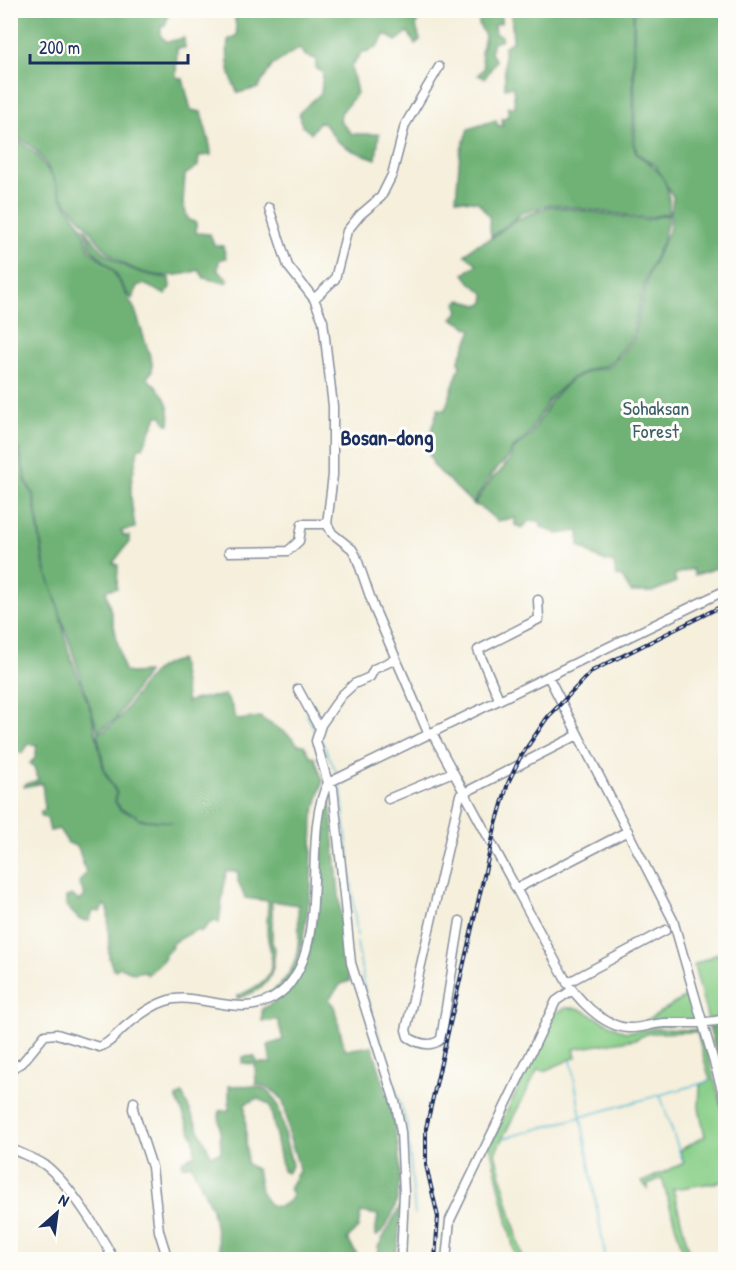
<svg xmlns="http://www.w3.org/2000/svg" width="736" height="1270" viewBox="0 0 736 1270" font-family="'Patrick Hand',sans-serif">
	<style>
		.green { fill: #8bd08a; stroke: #538074; stroke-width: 1.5 }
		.forest { fill: #70b276; stroke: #46706a; stroke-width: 1.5 }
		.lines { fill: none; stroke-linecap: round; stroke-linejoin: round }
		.stream { stroke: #55bad3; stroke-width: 1.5 }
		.minor-casing { stroke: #888f9d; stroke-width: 11 }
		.minor { stroke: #fff; stroke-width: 8 }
		.rail-casing { stroke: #1b2f5e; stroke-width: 4 }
		.rail { stroke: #fdfcf7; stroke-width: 1.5; stroke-dasharray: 4.5; stroke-linecap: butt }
		.labels { text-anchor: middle; stroke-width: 6; stroke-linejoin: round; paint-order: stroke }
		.park-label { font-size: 20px; fill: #3d5f6b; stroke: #fdfcf7 }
		.quarter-label { font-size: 22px; font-weight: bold; fill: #1b2f5e; stroke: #fdfcf7 }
	</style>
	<rect width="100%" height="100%" fill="#fdfcf7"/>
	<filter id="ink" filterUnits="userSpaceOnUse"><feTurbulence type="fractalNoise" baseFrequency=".0167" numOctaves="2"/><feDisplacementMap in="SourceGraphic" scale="12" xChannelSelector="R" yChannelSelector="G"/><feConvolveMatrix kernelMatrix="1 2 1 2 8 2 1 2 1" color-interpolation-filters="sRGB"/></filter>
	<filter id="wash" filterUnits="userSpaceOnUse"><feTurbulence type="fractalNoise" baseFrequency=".008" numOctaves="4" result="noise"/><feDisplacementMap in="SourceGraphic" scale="24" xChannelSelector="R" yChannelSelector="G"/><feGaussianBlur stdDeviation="1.35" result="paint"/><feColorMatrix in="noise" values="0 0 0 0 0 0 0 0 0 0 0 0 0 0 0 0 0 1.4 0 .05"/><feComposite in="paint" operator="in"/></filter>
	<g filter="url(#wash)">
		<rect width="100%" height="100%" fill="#f5efdc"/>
		<path class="green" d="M725,950V1016L708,1020L694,965Z
			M690,994L696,1022L634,1028Z
			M565,1008H578L625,1032L654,1029L701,1030L725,1118L726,1181L673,1189L691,1259H685L662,1178L648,1184V1189L642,1182L684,1163L680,1150L705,1136L699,1108L700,1085L710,1081L697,1032L649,1033L636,1039L574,1049L576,1057L544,1071L538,1069L495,1153L523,1259H516L490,1146L554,1014Z"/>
		<path class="forest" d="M167,11L169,12L165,26H161V36L167,42L184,38L185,48H177L176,77L183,79L191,110L201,112C204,126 211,141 211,155L199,156L198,166L185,175L183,203L188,219L196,223V233L210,234L214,245L223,246L226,258L219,260L218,271L229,280L225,283L204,278L199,270C156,285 116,269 92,233C84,221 72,211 63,198C55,183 50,167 39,154C31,145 19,139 11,131V11Z
			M234,11H422L416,26L420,40L415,44L408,32L396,41L385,34C379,45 376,51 362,52L351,66L357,93L341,113L340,121L352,134H379L376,159L351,150L337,141L325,124L319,122L311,133L302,126L299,113L321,93L323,73L316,68V59L306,56L299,48L272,66L258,88L238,93C228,76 226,59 228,40L237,35Z
			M478,11H502L501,23L494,25L495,34L502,36L501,41L493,43L491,53L496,61L485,78L478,75L484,68L481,53L485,36L479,24Z
			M511,11H633V142L636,154C661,169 671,183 669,213L646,218L550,204L521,214L491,237L489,216L478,202L456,199L460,153L468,129L496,120L497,125L503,126L502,119L508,116V106L515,108L513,86L505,88L504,47L513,41Z
			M634,11H725L726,560L721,555H717L720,567L695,575L692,569L674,575L676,582L652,592H631L622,577L616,576L614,563L601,560L579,546V531L558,534L541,527L540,521H529L522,528L515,525V518L497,521L481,507L474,505L492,478L499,473L511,458L513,450L531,435L552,399L572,379L591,370L609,367L633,341L649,273L669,231L673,197L656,166L637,153L635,142Z
			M11,134L37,155L55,180L61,198L81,225L90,250L113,271L135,310L152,362V371L147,378C162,391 172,403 169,424H166L162,416H157L143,448H138C137,459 134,468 132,477C129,494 133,511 135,528L121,531L124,536H129V542L113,563L118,565L117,588L106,590L124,671L130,673L147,672L115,720L98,731L45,567L34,496L27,482L19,450L11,436Z
			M550,206L646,220L669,214L664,238L646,277L631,340L608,365L590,369L572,378L550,398L529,434L512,449L509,457L490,476L473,504L434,466L423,439H428L438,409L445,410L460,366L459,360L472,330L452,318L459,311L456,303L461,300L478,305L484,303L485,294L471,283L464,274L477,264L465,255L474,246L492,238L515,220Z
			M84,227C90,233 92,240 98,246C118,267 141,275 169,278L170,287L166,295L144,284L137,286L132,299L129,296L114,271L92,249Z
			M10,438L18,450L26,482L33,496L44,567L57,602L68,649L92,715L104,772L116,793L115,802L120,810L136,815L139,820L173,822L139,819L136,815L121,809L116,802L117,793L105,771L98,737V733C135,718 137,666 180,660L187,702C199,697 211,698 225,695L233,708L234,716L239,720L260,717C273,727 290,732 298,745H304L311,757L315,758L323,781L313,816L311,889L303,939L296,974L274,994L271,992C303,969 299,941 298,905L272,901V943L275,948C273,981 269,987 237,999V996C265,984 278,975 269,944C265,932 268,913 268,901L245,898L238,881V872L226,871L219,923L214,920L200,932L196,930L171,944L172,947L164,956L165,958L147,975L144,971L134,973L120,967L116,970L113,969L109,958L108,907L104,905L100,912L93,911L89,921L80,920L66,906V897L72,895L79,901L85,896L79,882L86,873L78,847L68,843L59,829L50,831L47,818L41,817V811L45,810L42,783L24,787L25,784L38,780L34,767L30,763L35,758L37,745L29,744L22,753L11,751Z
			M329,789L345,957L350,981L341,984L329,999L334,1006L345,1050L372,1046C388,1097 423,1193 377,1236L375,1234L378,1215L361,1212L358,1228L347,1239L360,1259H221L212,1209L191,1164L183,1166L182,1161L195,1155L194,1139L176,1097L182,1094L211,1155L221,1152L219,1111L229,1110V1086C277,1082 278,1099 285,1138C287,1148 291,1157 292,1166L287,1173L283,1171L270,1105L258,1098L245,1104L247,1164L257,1170L261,1191L270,1206C279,1208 289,1204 292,1195L289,1188L299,1171C298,1159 293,1150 290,1139C283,1110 292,1093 256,1084L255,1064L242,1063L243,1057L254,1056L258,1063H271L268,1045L283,1040L278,1020L262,1021V1009C341,971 304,856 329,789Z
			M725,1023V1046L721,1048L725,1066V1084L709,1027Z
			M401,1205L398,1245L393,1259L377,1260L378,1247Z"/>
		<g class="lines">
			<path class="stream" d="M306,713L315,731
				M321,740L338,775
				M341,787L357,936
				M357,942L365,991
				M366,995L407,1125L415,1214
				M571,1060L606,1260
				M660,1095L683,1162
				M505,1138L710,1081"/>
		</g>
	</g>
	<g filter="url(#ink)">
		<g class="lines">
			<g class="minor-casing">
				<path id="minor" d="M269,208L288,266L314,299L323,321L333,406V475L327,524L332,533L352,549L356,556L374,608L429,735
					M314,299L335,279L347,231L360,215L381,197L392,175L405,125L439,67
					M229,552L288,551L299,541L302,524H327
					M548,676L673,920L726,1104
					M298,689L317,724L321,725L341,696L354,684L370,677L374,669L396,659
					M499,699L478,650L539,619L538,600
					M321,725L316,741L328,783L333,788L351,963L396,1105L401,1132L404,1193L401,1260
					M432,733L564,977C576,998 602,1026 628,1028C641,1029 653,1023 665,1023C687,1023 705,1024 726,1019
					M388,799L453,772
					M516,889L628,831
					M460,921L441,1039C431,1048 419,1044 408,1037L406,1030L460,795L578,735
					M567,983L666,930
					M10,1069L22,1063L45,1035L57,1034L99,1047C111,1043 117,1033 127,1025C138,1016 153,1005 166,1001C194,991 233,1015 265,1002C339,972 298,839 328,783L726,590
					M134,1102L133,1109L152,1167L159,1231L168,1260
					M10,1148C21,1154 35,1158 45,1165C69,1183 100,1233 114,1260
					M446,1260L450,1220L556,1001L572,990"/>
			</g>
			<use href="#minor" class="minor"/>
			<g class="rail-casing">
				<path id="rail" d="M435,1260L438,1217L426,1165V1128L495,828L508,783L521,756L547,718L592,671L726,604"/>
			</g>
			<use href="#rail" class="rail"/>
		</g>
	</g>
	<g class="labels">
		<g class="park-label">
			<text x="656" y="415">Sohaksan<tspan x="656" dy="23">Forest</tspan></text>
		</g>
		<g class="quarter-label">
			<text x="387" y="445">Bosan-dong</text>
		</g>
	</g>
	<rect width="736" height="1270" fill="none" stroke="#fdfcf7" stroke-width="36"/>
	<g transform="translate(57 1213) rotate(28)" stroke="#fdfcf7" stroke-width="4.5" paint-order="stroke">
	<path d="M0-4.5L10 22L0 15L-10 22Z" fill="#1b2f5e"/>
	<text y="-9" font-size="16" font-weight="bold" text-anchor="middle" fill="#1b2f5e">N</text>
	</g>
	<path d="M30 54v9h158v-9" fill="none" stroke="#1b2f5e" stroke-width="3"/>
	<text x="39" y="54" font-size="18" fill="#1b2f5e" stroke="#fdfcf7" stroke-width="4.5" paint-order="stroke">200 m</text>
</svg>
